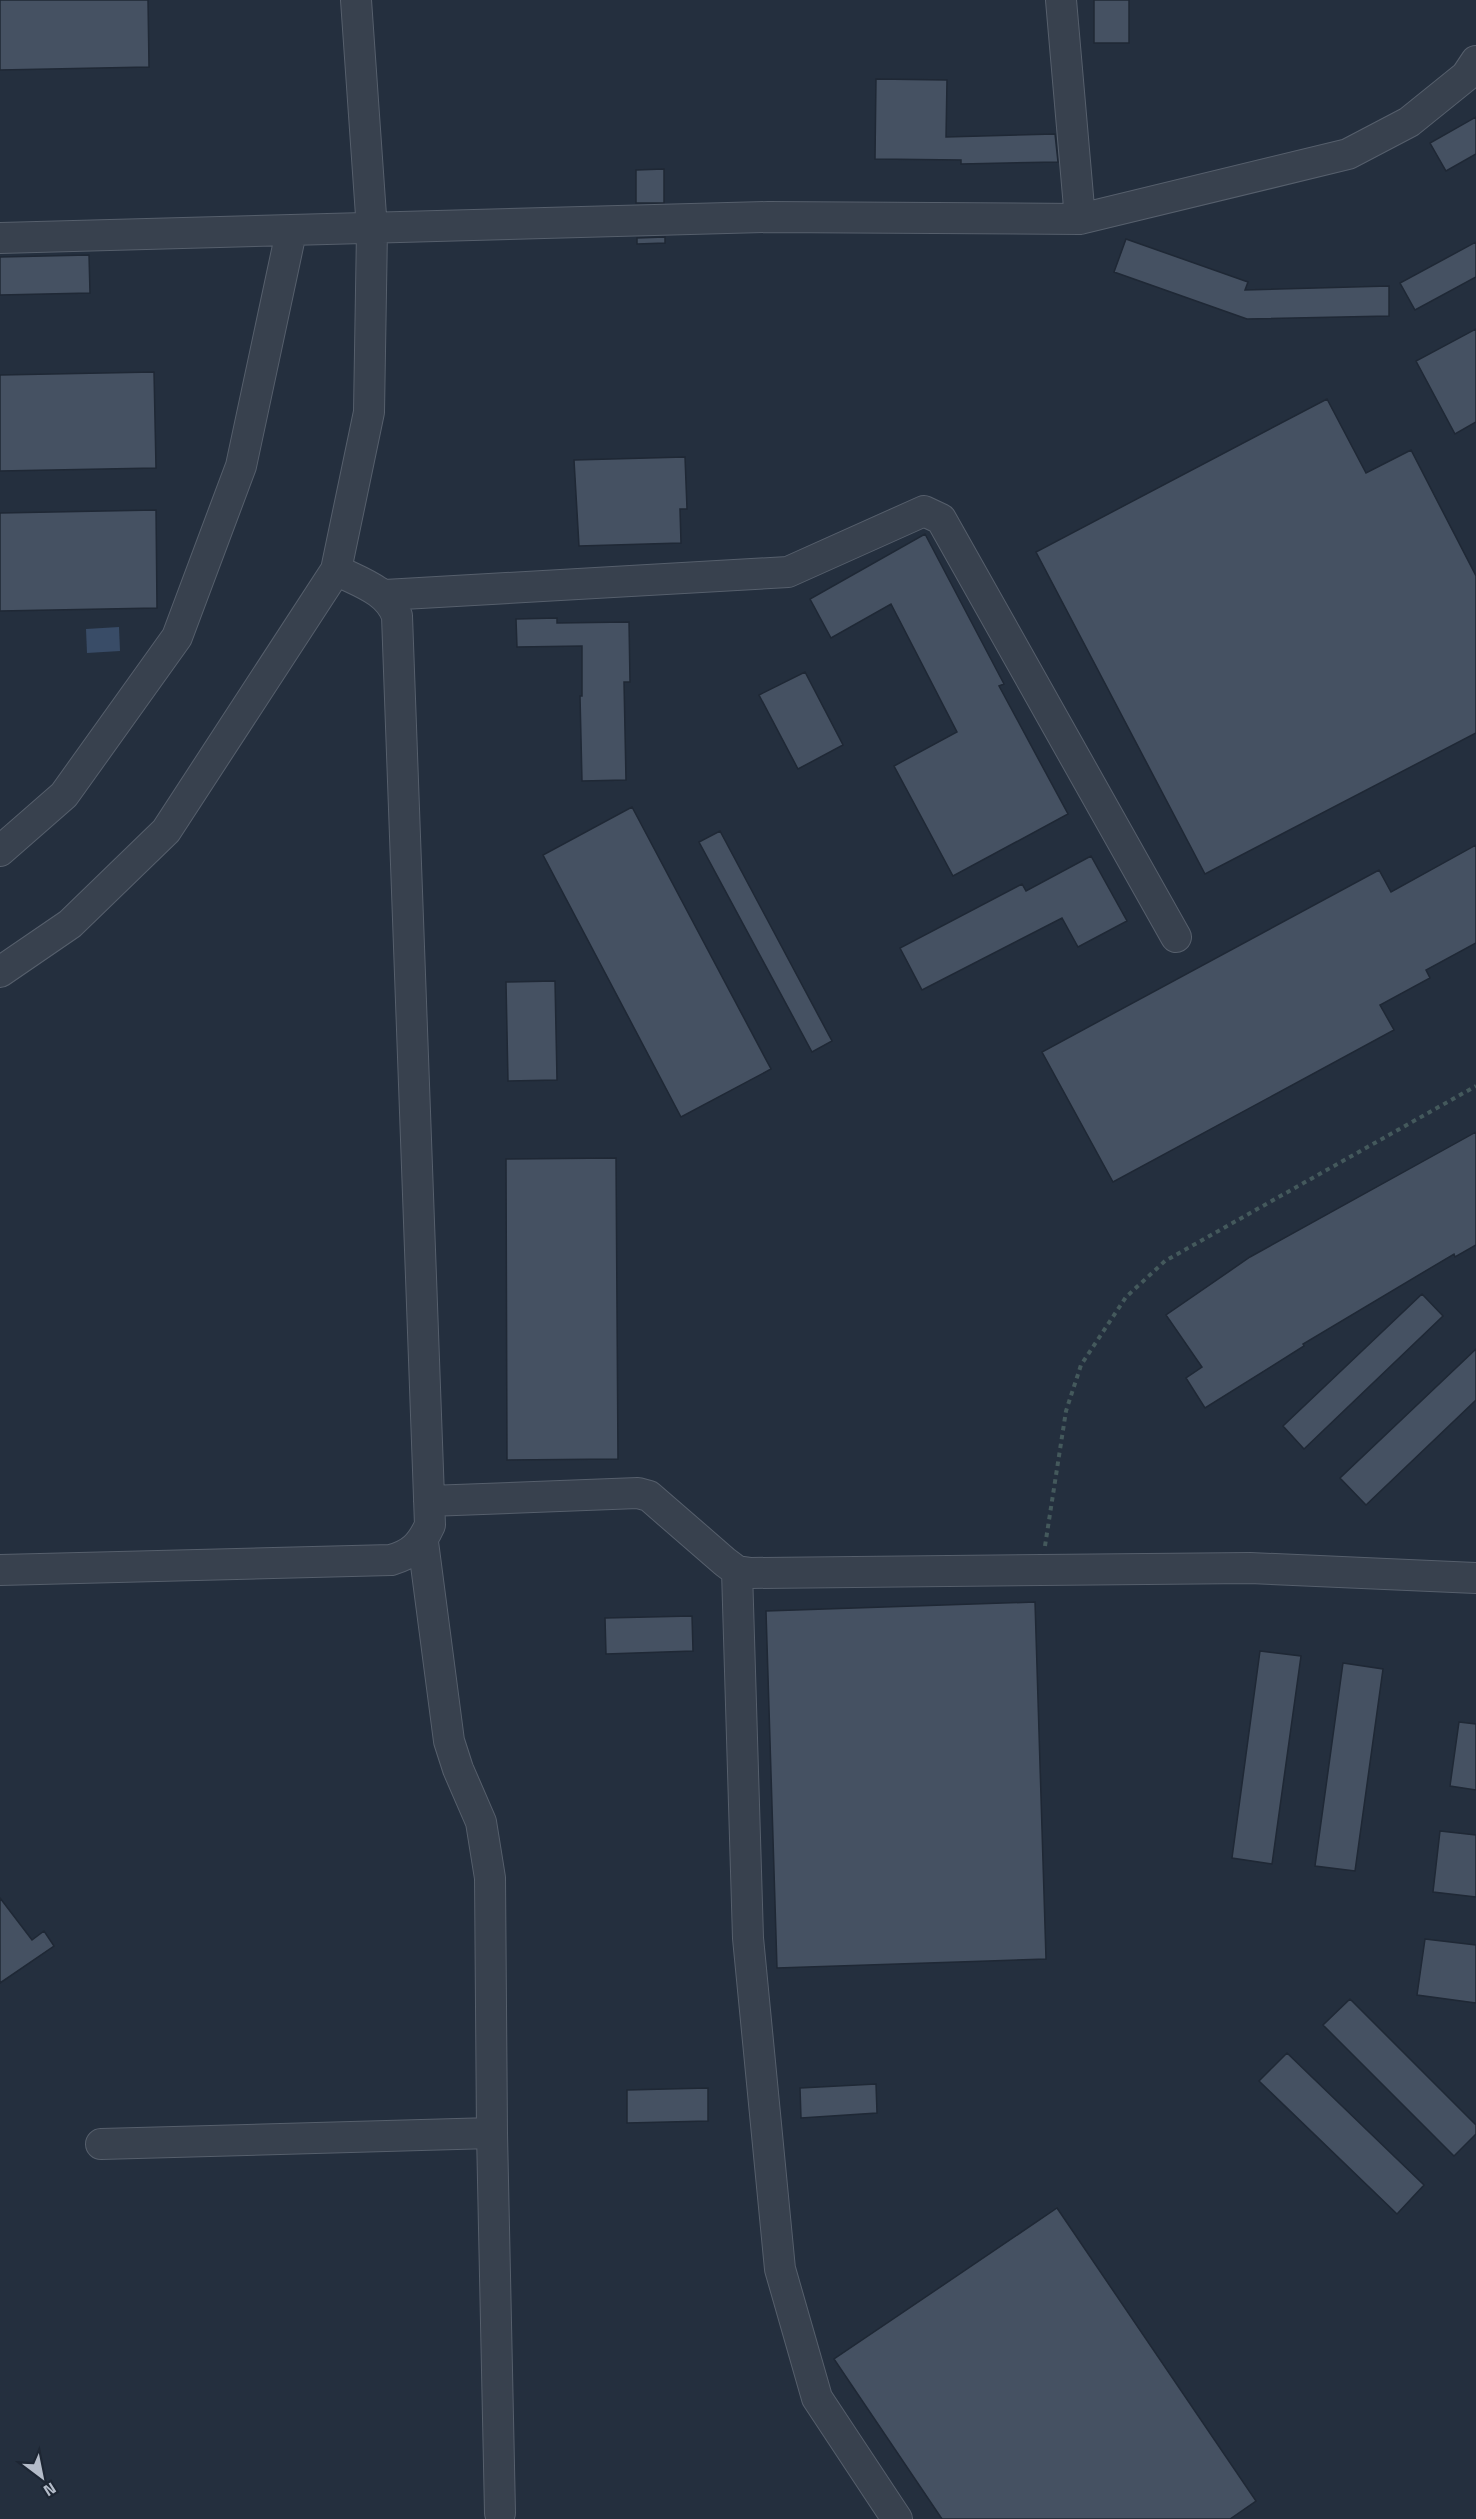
<svg xmlns="http://www.w3.org/2000/svg" width="1476" height="2519" viewBox="0 0 1476 2519" font-family="'Titillium Web',sans-serif">
	<style>
		.water { fill: #394c67 }
		.building { fill: #455162; stroke: #1f2835; stroke-width: 1.5 }
		.lines { fill: none; stroke-linecap: round; stroke-linejoin: round }
		.minor-casing { stroke: #565f6c; stroke-width: 32 }
		.path { stroke: #44595c; stroke-width: 4; stroke-dasharray: 4.5 4.5; stroke-linecap: butt }
		.minor { stroke: #38414e; stroke-width: 30 }
	</style>
	<rect width="100%" height="100%" fill="#242f3e"/>
	<path class="water" d="M119,627L120,651L87,653L86,629Z"/>
	<path class="building" d="M0,0H148L149,67L0,70Z
		M1094,0H1129V43H1094Z
		M876,79L947,80L946,137L1055,134L1058,162L961,164V160L875,159Z
		M1476,117V154L1446,171L1430,143Z
		M664,169V203H636V170Z
		M665,237V243L637,244V238Z
		M1126,239L1248,282L1245,290L1389,286V316L1247,319L1114,272Z
		M1476,242V277L1415,310L1400,283Z
		M89,255L90,293L0,295V257Z
		M1476,329V422L1455,434L1416,361Z
		M154,372L156,468L0,471V375Z
		M1327,399L1366,473L1411,450L1476,576V733L1205,874L1036,552Z
		M685,457L687,509H680L681,543L579,546L574,460Z
		M156,510L157,608L0,611V513Z
		M925,534L1004,684L999,686L1068,814L953,876L894,766L957,732L891,604L831,638L810,599Z
		M557,618V623L629,622L630,682H624L626,780L582,781L580,696H582V646L517,647L516,619Z
		M805,672L843,745L798,769L759,695Z
		M632,807L771,1069L681,1117L543,855Z
		M720,831L832,1041L812,1052L699,842Z
		M1476,845V943L1426,970L1430,978L1380,1005L1394,1030L1113,1182L1042,1052L1379,870L1391,892Z
		M1091,856L1127,921L1078,947L1062,918L922,990L900,948L1022,884L1026,891Z
		M555,981L557,1080L508,1081L506,982Z
		M1476,1132V1245L1455,1257L1454,1254L1303,1344L1304,1346L1205,1408L1186,1378L1202,1367L1166,1315L1250,1257Z
		M616,1158L618,1459L507,1460L506,1159Z
		M1422,1294L1443,1316L1304,1449L1283,1426Z
		M1476,1349V1400L1366,1505L1340,1478Z
		M1035,1602L1046,1959L777,1968L766,1611Z
		M692,1616L693,1651L606,1654L605,1618Z
		M1260,1651L1301,1656L1272,1864L1232,1858Z
		M1343,1663L1383,1669L1355,1871L1315,1866Z
		M1459,1722L1476,1724V1790L1450,1786Z
		M1440,1831L1476,1835V1897L1433,1892Z
		M0,1898L32,1940L44,1931L54,1946L0,1983Z
		M1425,1939L1476,1945V2003L1417,1995Z
		M1350,1999L1476,2125V2134L1454,2156L1323,2025Z
		M1287,2053L1424,2185L1397,2214L1259,2081Z
		M876,2084L877,2113L801,2118L800,2088Z
		M708,2088V2121L627,2123V2090Z
		M1057,2208L1256,2501L1230,2519H942L834,2359Z"/>
	<g class="lines">
		<g class="minor-casing">
			<path id="minor" d="M1061,0L1080,219
				M0,238L768,217L1080,219L1348,154L1409,122L1466,76L1476,61
				M385,595L788,572L924,511L941,519L1176,937
				M0,851L64,795L177,637L241,466L291,232
				M0,972L70,924L166,831L336,570L369,412L372,230L356,0
				M429,1501L638,1493L649,1496L725,1562L737,1571L751,1573L1250,1568L1476,1578
				M423,1542L449,1741L458,1769L481,1822L490,1878L492,2133L500,2513
				M0,1570L391,1560C412,1554 421,1545 430,1525L397,616C388,590 359,582 336,570
				M737,1571L748,1938L780,2269L817,2398L897,2519
				M101,2144L492,2133"/>
		</g>
		<path class="path" d="M1045,1546L1066,1411L1081,1365L1126,1297L1165,1261L1476,1086"/>
		<use href="#minor" class="minor"/>
	</g>
	<g transform="translate(42 2477) rotate(148)" stroke="#1d2633" stroke-width="4.5" paint-order="stroke">
	<path d="M0-4.5L10 22L0 15L-10 22Z" fill="#b4bcc9"/>
	<text y="-9" font-size="16" font-weight="bold" text-anchor="middle" fill="#b4bcc9">N</text>
	</g>
</svg>
